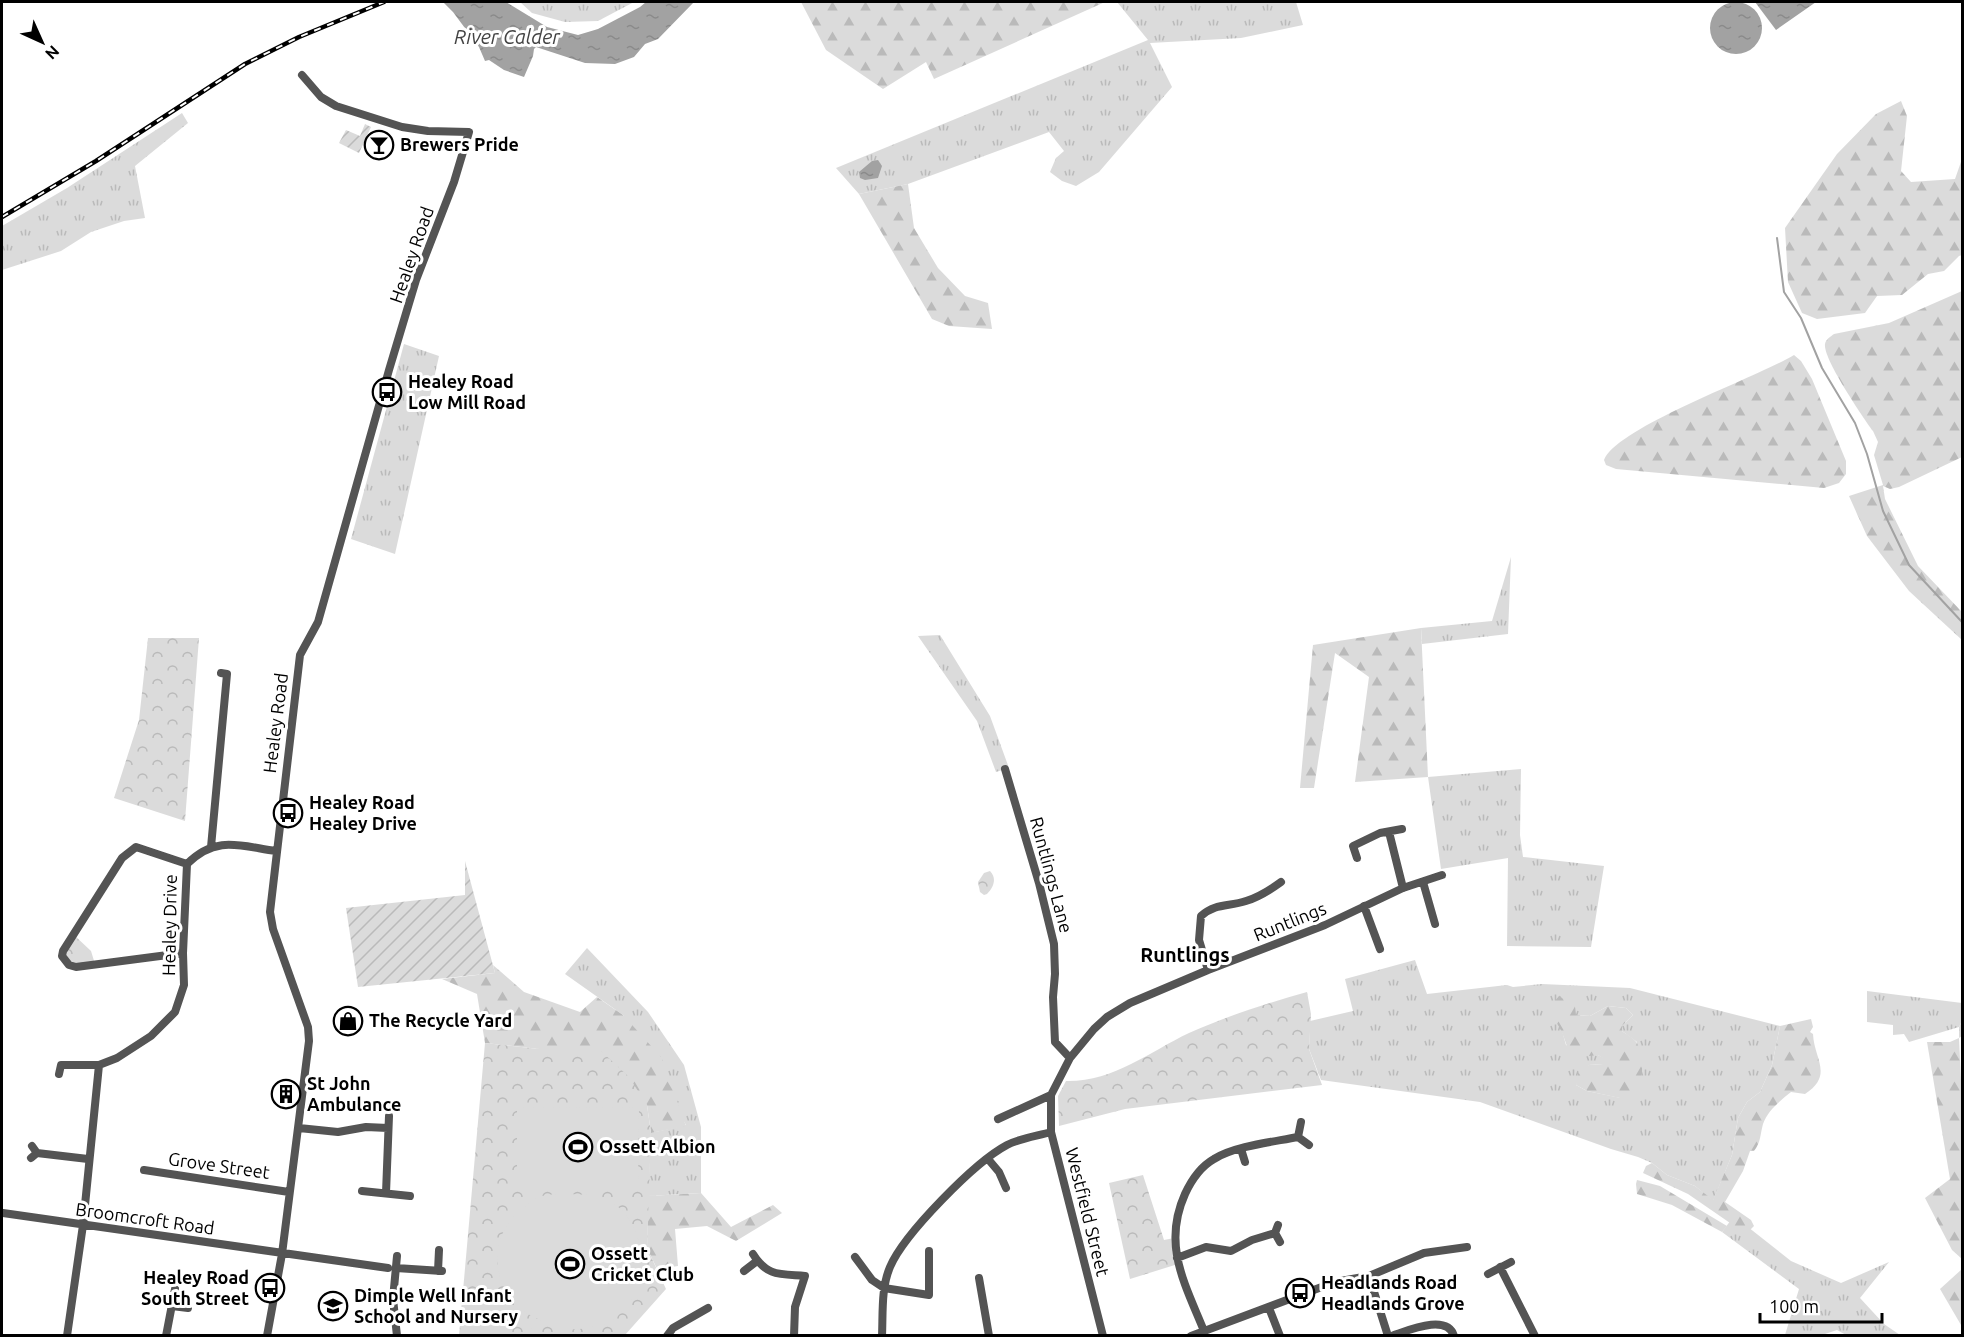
<svg xmlns="http://www.w3.org/2000/svg" width="1964" height="1337" viewBox="0 0 1964 1337" font-family="Ubuntu,sans-serif">
	<style>
		.grass { fill: url(#grass-tufts); fill-rule: evenodd }
		.forest { fill: url(#forest-firs) }
		.park { fill: url(#park-crowns) }
		.garden { fill: url(#garden-furrows) }
		.pitch { fill: #dbdbdb }
		.water { fill: url(#water-ripples) }
		.lines { fill: none; stroke-linecap: round; stroke-linejoin: round }
		.stream { stroke: #a2a2a2; stroke-width: 2 }
		.minor { stroke: #545454; stroke-width: 8 }
		.rail-casing { stroke: #000; stroke-width: 4.5 }
		.rail { stroke: #fff; stroke-width: 2; stroke-dasharray: 7; stroke-linecap: butt }
		.labels { text-anchor: middle; stroke-width: 6; stroke-linejoin: round; paint-order: stroke }
		.poi-label { font-size: 18px; font-weight: bold; fill: #000; stroke: #fff; text-anchor: start }
		.street-label { font-size: 18px; fill: #000; stroke: #fff }
		.water-label { font-size: 20px; font-style: italic; fill: #434343; stroke: #fff }
		.neighbourhood-label { font-size: 20px; font-weight: bold; fill: #000; stroke: #fff }
	</style>
	<defs>
		<pattern id="grass-tufts" width="24" height="20" patternUnits="userSpaceOnUse" patternTransform="scale(1.5)"><rect width="24" height="20" fill="#dbdbdb"/><path d="M3 7l-1-3M5 7V3M7 7l1-3M15 17l-1-3M17 17v-4M19 17l1-3" fill="none" stroke="#bababa"/></pattern>
		<pattern id="forest-firs" width="22" height="20" patternUnits="userSpaceOnUse" patternTransform="scale(1.5)"><rect width="22" height="20" fill="#dbdbdb"/><path d="M5 1l3.5 6h-7zM16 11l3.5 6h-7z" fill="#bababa"/></pattern>
		<pattern id="park-crowns" width="20" height="18" patternUnits="userSpaceOnUse" patternTransform="scale(1.5)"><rect width="20" height="18" fill="#dbdbdb"/><path d="M2 6a3 3 0 1 1 6 0M12 15a3 3 0 1 1 6 0" fill="none" stroke="#bababa"/></pattern>
		<pattern id="garden-furrows" width="10" height="10" patternUnits="userSpaceOnUse" patternTransform="scale(1.5)"><rect width="10" height="10" fill="#dbdbdb"/><path d="M-1 1l2-2M0 10L10 0M9 11l2-2" fill="none" stroke="#bababa"/></pattern>
		<pattern id="water-ripples" width="26" height="14" patternUnits="userSpaceOnUse" patternTransform="scale(1.5)"><rect width="26" height="14" fill="#a2a2a2"/><path d="M2 4q2-2 4 0t4 0M15 11q2-2 4 0t4 0" fill="none" stroke="#8a8a8a"/></pattern>
	</defs>
	<rect width="100%" height="100%" fill="#fff"/>
	<path class="grass" d="M520,2H634L598,21L565,22L532,13Z
		M1117,2H1296L1303,25L1241,38L1150,43L1172,87L1099,172L1076,186L1062,181L1050,172L1056,158L1064,151L1049,132L908,184L859,194L836,168L1148,40Z
		M182,113L188,123L135,166L145,218L124,221L91,232L61,251L2,270V226L67,188Z
		M404,344L439,356L395,554L351,539Z
		M1511,557L1508,634L1422,644L1421,628L1492,621Z
		M940,635L990,716L1009,768L996,772L977,721L918,636Z
		M1521,769L1520,835L1523,857L1604,866L1591,947L1507,946L1508,858L1441,869L1428,777Z
		M587,948L648,1012L684,1065L701,1127V1193L648,1196L651,1133L686,1125L623,1015L565,974Z
		M1415,960L1427,994L1507,985L1513,987L1542,984L1630,988L1780,1026L1772,1065L1760,1092L1747,1102L1738,1118L1732,1155L1713,1201L1695,1186L1667,1175L1652,1163L1638,1157L1611,1149L1480,1102L1321,1080L1309,1049L1310,1021L1353,1011L1345,979ZM1608,1006L1626,1008L1633,1015L1622,1026V1031L1637,1042L1621,1098L1587,1091L1576,1085L1589,1065L1604,1064V1058L1598,1055H1588L1566,1045L1561,1027L1575,1015L1590,1016Z
		M1867,991L1962,1003V1021L1959,1027L1909,1042L1904,1034L1893,1035V1025L1867,1022Z
		M1734,1216L1791,1261L1841,1283L1889,1262L1860,1298L1884,1324L1900,1335H1846L1837,1330L1822,1335H1785L1799,1289L1722,1232Z"/>
	<path class="forest" d="M801,2H1105L934,79L926,62L883,89L826,50Z
		M1901,101L1907,116L1901,171L1911,182L1955,179L1962,159V255L1959,256L1944,271L1928,274L1902,295L1877,296L1865,313L1817,319L1802,313L1788,282L1785,228L1837,154L1876,114Z
		M908,184L914,228L938,268L965,296L988,303L992,329L949,326L932,319L859,194Z
		M1962,291V457L1899,487L1890,489L1883,486L1885,499L1918,566L1962,612V640L1909,591L1867,536L1849,496L1883,485L1874,455L1878,442L1873,431C1863,417 1823,359 1825,344C1826,339 1830,337 1834,334L1889,323Z
		M1794,355L1801,361L1812,379L1846,461V474L1839,483L1824,488L1616,469L1606,465L1604,460C1617,427 1758,377 1794,355Z
		M1421,628L1428,777L1355,782L1369,677L1335,653L1314,788H1300L1313,645Z
		M493,965L524,992L580,1012L597,997L623,1015L662,1058L686,1126L651,1133L647,1105L539,1049L485,1043L477,994L442,979L495,973Z
		M1559,996L1575,1006L1576,1015L1590,1016L1608,1006L1626,1008L1633,1015L1622,1026V1031C1626,1034 1634,1038 1637,1043C1646,1061 1642,1085 1634,1101L1587,1091L1576,1085L1579,1069L1589,1065L1603,1064L1604,1059L1598,1055L1572,1058C1564,1042 1564,1030 1552,1017L1554,1002Z
		M1811,1019L1813,1027L1810,1032L1813,1034C1814,1059 1834,1075 1805,1094L1791,1092C1780,1101 1768,1110 1763,1124C1760,1135 1761,1142 1754,1151H1750L1743,1171L1725,1202L1751,1220L1754,1226L1746,1234L1688,1194L1643,1173L1646,1166L1652,1163L1667,1175L1695,1186L1713,1200L1732,1155L1738,1118L1747,1102L1760,1092L1772,1065L1780,1026Z
		M1962,1021V1036L1959,1038L1962,1101V1259L1952,1250L1925,1198L1950,1179L1927,1042H1950L1959,1038V1027Z
		M1637,1180L1660,1186L1727,1226L1722,1232L1672,1205L1637,1194L1636,1184Z
		M701,1193L731,1227L773,1205L782,1213L736,1241L707,1226L675,1229L678,1266L657,1269L647,1248L648,1196Z
		M1962,1269V1324L1961,1325L1940,1289Z"/>
	<path class="park" d="M148,638H199L185,821L114,798L139,720Z
		M990,871C997,878 994,887 987,894L984,895L980,892L978,882L984,873Z
		M74,935L91,951L95,964L69,965L63,951Z
		M1307,992L1311,1014L1309,1049L1322,1085L1125,1109L1059,1126L1058,1096L1066,1081C1113,1082 1149,1052 1189,1033C1227,1016 1268,1003 1307,992Z
		M485,1043L539,1049L600,1050L629,1077L647,1105L651,1133L647,1248L666,1289L625,1335L459,1336Z
		M1143,1175L1164,1240L1174,1238L1178,1264L1130,1279L1109,1183Z"/>
	<path class="garden" d="M365,124L371,127L359,153L339,143L346,130L360,136Z
		M465,861L495,973L358,987L346,908L465,895Z"/>
	<path class="pitch" d="M517,1107L639,1108L638,1187H517Z
		M596,1195C634,1204 650,1255 638,1289C634,1297 628,1305 622,1311C618,1316 614,1321 608,1323C603,1325 596,1326 591,1327C574,1331 563,1330 547,1323C537,1318 523,1313 516,1305C489,1275 491,1233 523,1208C529,1204 535,1198 542,1196C556,1192 581,1195 596,1195Z
		M479,1299L485,1300V1302L503,1303L501,1335H460L462,1301L479,1302Z
		M525,1326L552,1335H522Z"/>
	<path class="water" d="M1710 28a26 26 0 1 1 52 0a26 26 0 1 1-52 0Z
		M443,2H506L547,27L578,35L598,29L640,7L646,2H694L658,39L645,44L634,57L615,64L585,63L536,47L534,49L533,56L524,77L504,70L489,60L485,61L479,47L453,12Z
		M1755,2H1816L1776,30Z
		M878,160L882,166L878,178L865,180L860,178L859,172L872,161Z"/>
	<g class="lines">
		<path class="stream" d="M1777,238L1784,292L1801,318L1822,368L1855,423L1867,454L1883,511L1909,565L1962,622"/>
		<path class="minor" d="M1005,769L1039,883L1054,944L1055,974L1053,997L1055,1042L1070,1058
			M1389,832L1403,888
			M211,847L227,674L221,673
			M1357,858L1353,846L1380,833L1402,829
			M1423,882L1435,924
			M1364,906L1380,949
			M183,953L76,967L69,965L62,956L63,951L122,858L136,847L187,864
			M1208,970L1199,940L1201,916C1216,903 1228,907 1246,901C1259,897 1270,890 1281,882
			M59,1074L61,1065H99L117,1058L151,1036L175,1012L184,985L183,953L187,864C216,835 240,846 276,851
			M998,1119L1051,1095
			M1301,1122L1298,1137L1309,1145
			M299,1128L338,1132L366,1127L388,1128
			M1241,1149L1245,1162
			M37,1153L88,1159
			M31,1158L37,1153L32,1146
			M988,1159L999,1172L1006,1188
			M144,1170L289,1192
			M362,1191L410,1196
			M386,1193L389,1116
			M3,1213L388,1268
			M1278,1225L1275,1233L1280,1242
			M753,1254C767,1277 781,1274 805,1276L795,1307L794,1336
			M397,1256L393,1299L397,1336
			M855,1257L872,1280L884,1288L929,1295V1251
			M1177,1258L1206,1247L1231,1251L1252,1240L1275,1233
			M1500,1267L1535,1336
			M396,1268L442,1271
			M438,1271L439,1250
			M744,1271L757,1261
			M1488,1274L1511,1262
			M1369,1276L1388,1336
			M979,1278L989,1336
			M172,1306L188,1308
			M1269,1308L1280,1336
			M1204,1331C1185,1284 1162,1245 1185,1194C1191,1181 1200,1167 1214,1159C1235,1146 1273,1142 1298,1137
			M67,1336L83,1225L99,1065
			M166,1336L175,1289
			M267,1336L282,1254L309,1041L308,1027L273,929L270,912L300,655L318,622L389,370L416,280L454,182L469,132L428,131L402,127L336,106L321,97L302,75
			M667,1336L673,1328L708,1308
			M882,1336C883,1313 881,1288 890,1267C904,1234 975,1162 1007,1145C1021,1138 1037,1136 1051,1132
			M1103,1336L1051,1132V1095L1070,1058L1094,1029L1107,1017L1130,1003L1208,970L1325,925L1403,888L1442,875
			M1191,1336L1335,1282L1369,1276L1424,1253L1467,1247
			M1391,1336C1407,1331 1447,1313 1454,1336"/>
		<g class="rail-casing">
			<path id="rail" d="M2,217L96,161L245,64L299,37L384,2"/>
		</g>
		<use href="#rail" class="rail"/>
	</g>
	<defs>
		<g id="bar-ring" transform="scale(1.5)"><circle r="9.5" fill="#fff" stroke="#000" stroke-width="1.5"/><path d="M-6-5H6L.8 .8V4.5H3.5V6h-7V4.5H-.8V.8Z" fill="#000"/></g>
		<g id="bus-ring" transform="scale(1.5)"><circle r="9.5" fill="#fff" stroke="#000" stroke-width="1.5"/><path d="M-5-6H5V4H4V6H2V4H-2V6H-4V4H-5ZM-3.5-4V0h7V-4ZM-3.5 1.2v1.5H-2V1.2ZM2 1.2v1.5H3.5V1.2Z" fill="#000"/></g>
		<g id="shop-ring" transform="scale(1.5)"><circle r="9.5" fill="#fff" stroke="#000" stroke-width="1.5"/><path d="M-5-2.5h2.3a2.7 3.5 0 0 1 5.4 0H5L5.5 6h-11ZM-1.5-2.5h3a1.5 2.3 0 0 0-3 0Z" fill="#000"/></g>
		<g id="building-ring" transform="scale(1.5)"><circle r="9.5" fill="#fff" stroke="#000" stroke-width="1.5"/><path d="M-4-6H4V6H1V3H-1V6H-4ZM-2.5-4.3h1.7v1.8h-1.7ZM.8-4.3h1.7v1.8H.8ZM-2.5-1h1.7V.8h-1.7ZM.8-1h1.7V.8H.8Z" fill="#000"/></g>
		<g id="stadium-ring" transform="scale(1.5)"><circle r="9.5" fill="#fff" stroke="#000" stroke-width="1.5"/><path d="M0-5a6.5 5 0 1 0 0 10a6.5 5 0 1 0 0-10ZM-3.5-1.8h7v3.6h-7Z" fill="#000"/></g>
		<g id="school-ring" transform="scale(1.5)"><circle r="9.5" fill="#fff" stroke="#000" stroke-width="1.5"/><path d="M0-5L7-2L0 1L-7-2ZM-4 1L0 2.5L4 1V4Q0 6-4 4Z" fill="#000"/></g>
	</defs>
	<g fill-rule="evenodd">
		<use href="#bar-ring" x="379" y="145"/>
		<use href="#bus-ring" x="387" y="392"/>
		<use href="#bus-ring" x="288" y="813"/>
		<use href="#shop-ring" x="348" y="1021"/>
		<use href="#building-ring" x="286" y="1094"/>
		<use href="#stadium-ring" x="578" y="1147"/>
		<use href="#stadium-ring" x="570" y="1264"/>
		<use href="#bus-ring" x="270" y="1288"/>
		<use href="#bus-ring" x="1300" y="1293"/>
		<use href="#school-ring" x="333" y="1306"/>
	</g>
	<g class="labels">
		<g class="poi-label">
			<text x="400" y="151">Brewers Pride</text>
			<text x="408" y="388">Healey Road<tspan x="408" dy="21">Low Mill Road</tspan></text>
			<text x="309" y="809">Healey Road<tspan x="309" dy="21">Healey Drive</tspan></text>
			<text x="369" y="1027">The Recycle Yard</text>
			<text x="307" y="1090">St John<tspan x="307" dy="21">Ambulance</tspan></text>
			<text x="599" y="1153">Ossett Albion</text>
			<text x="591" y="1260">Ossett<tspan x="591" dy="21">Cricket Club</tspan></text>
			<text x="249" y="1284" text-anchor="end">Healey Road<tspan x="249" dy="21">South Street</tspan></text>
			<text x="1321" y="1289">Headlands Road<tspan x="1321" dy="21">Headlands Grove</tspan></text>
			<text x="354" y="1302">Dimple Well Infant<tspan x="354" dy="21">School and Nursery</tspan></text>
		</g>
		<g class="street-label">
			<text transform="translate(412 255) rotate(-71)" y="6">Healey Road</text>
			<text transform="translate(276 723) rotate(-83)" y="6">Healey Road</text>
			<text transform="translate(1051 875) rotate(75)" y="6">Runtlings Lane</text>
			<text transform="translate(1290 922) rotate(-22)" y="6">Runtlings</text>
			<text transform="translate(170 925) rotate(-89)" y="6">Healey Drive</text>
			<text transform="translate(219 1166) rotate(8)" y="6">Grove Street</text>
			<text transform="translate(1087 1212) rotate(76)" y="6">Westfield Street</text>
			<text transform="translate(145 1219) rotate(8)" y="6">Broomcroft Road</text>
		</g>
		<g class="water-label">
			<text x="507" y="44">River Calder</text>
		</g>
		<g class="neighbourhood-label">
			<text x="1185" y="962">Runtlings</text>
		</g>
	</g>
	<rect width="1964" height="1337" fill="none" stroke="#000000" stroke-width="6"/>
	<g transform="translate(42 42) rotate(135)" stroke="#ffffff" stroke-width="4.5" paint-order="stroke">
	<path d="M0-4.5L10 22L0 15L-10 22Z" fill="#000000"/>
	<text y="-9" font-size="16" font-weight="bold" text-anchor="middle" fill="#000000">N</text>
	</g>
	<path d="M1760 1313v9h122v-9" fill="none" stroke="#000000" stroke-width="3"/>
	<text x="1769" y="1313" font-size="18" fill="#000000" stroke="#ffffff" stroke-width="4.5" paint-order="stroke">100 m</text>
</svg>
